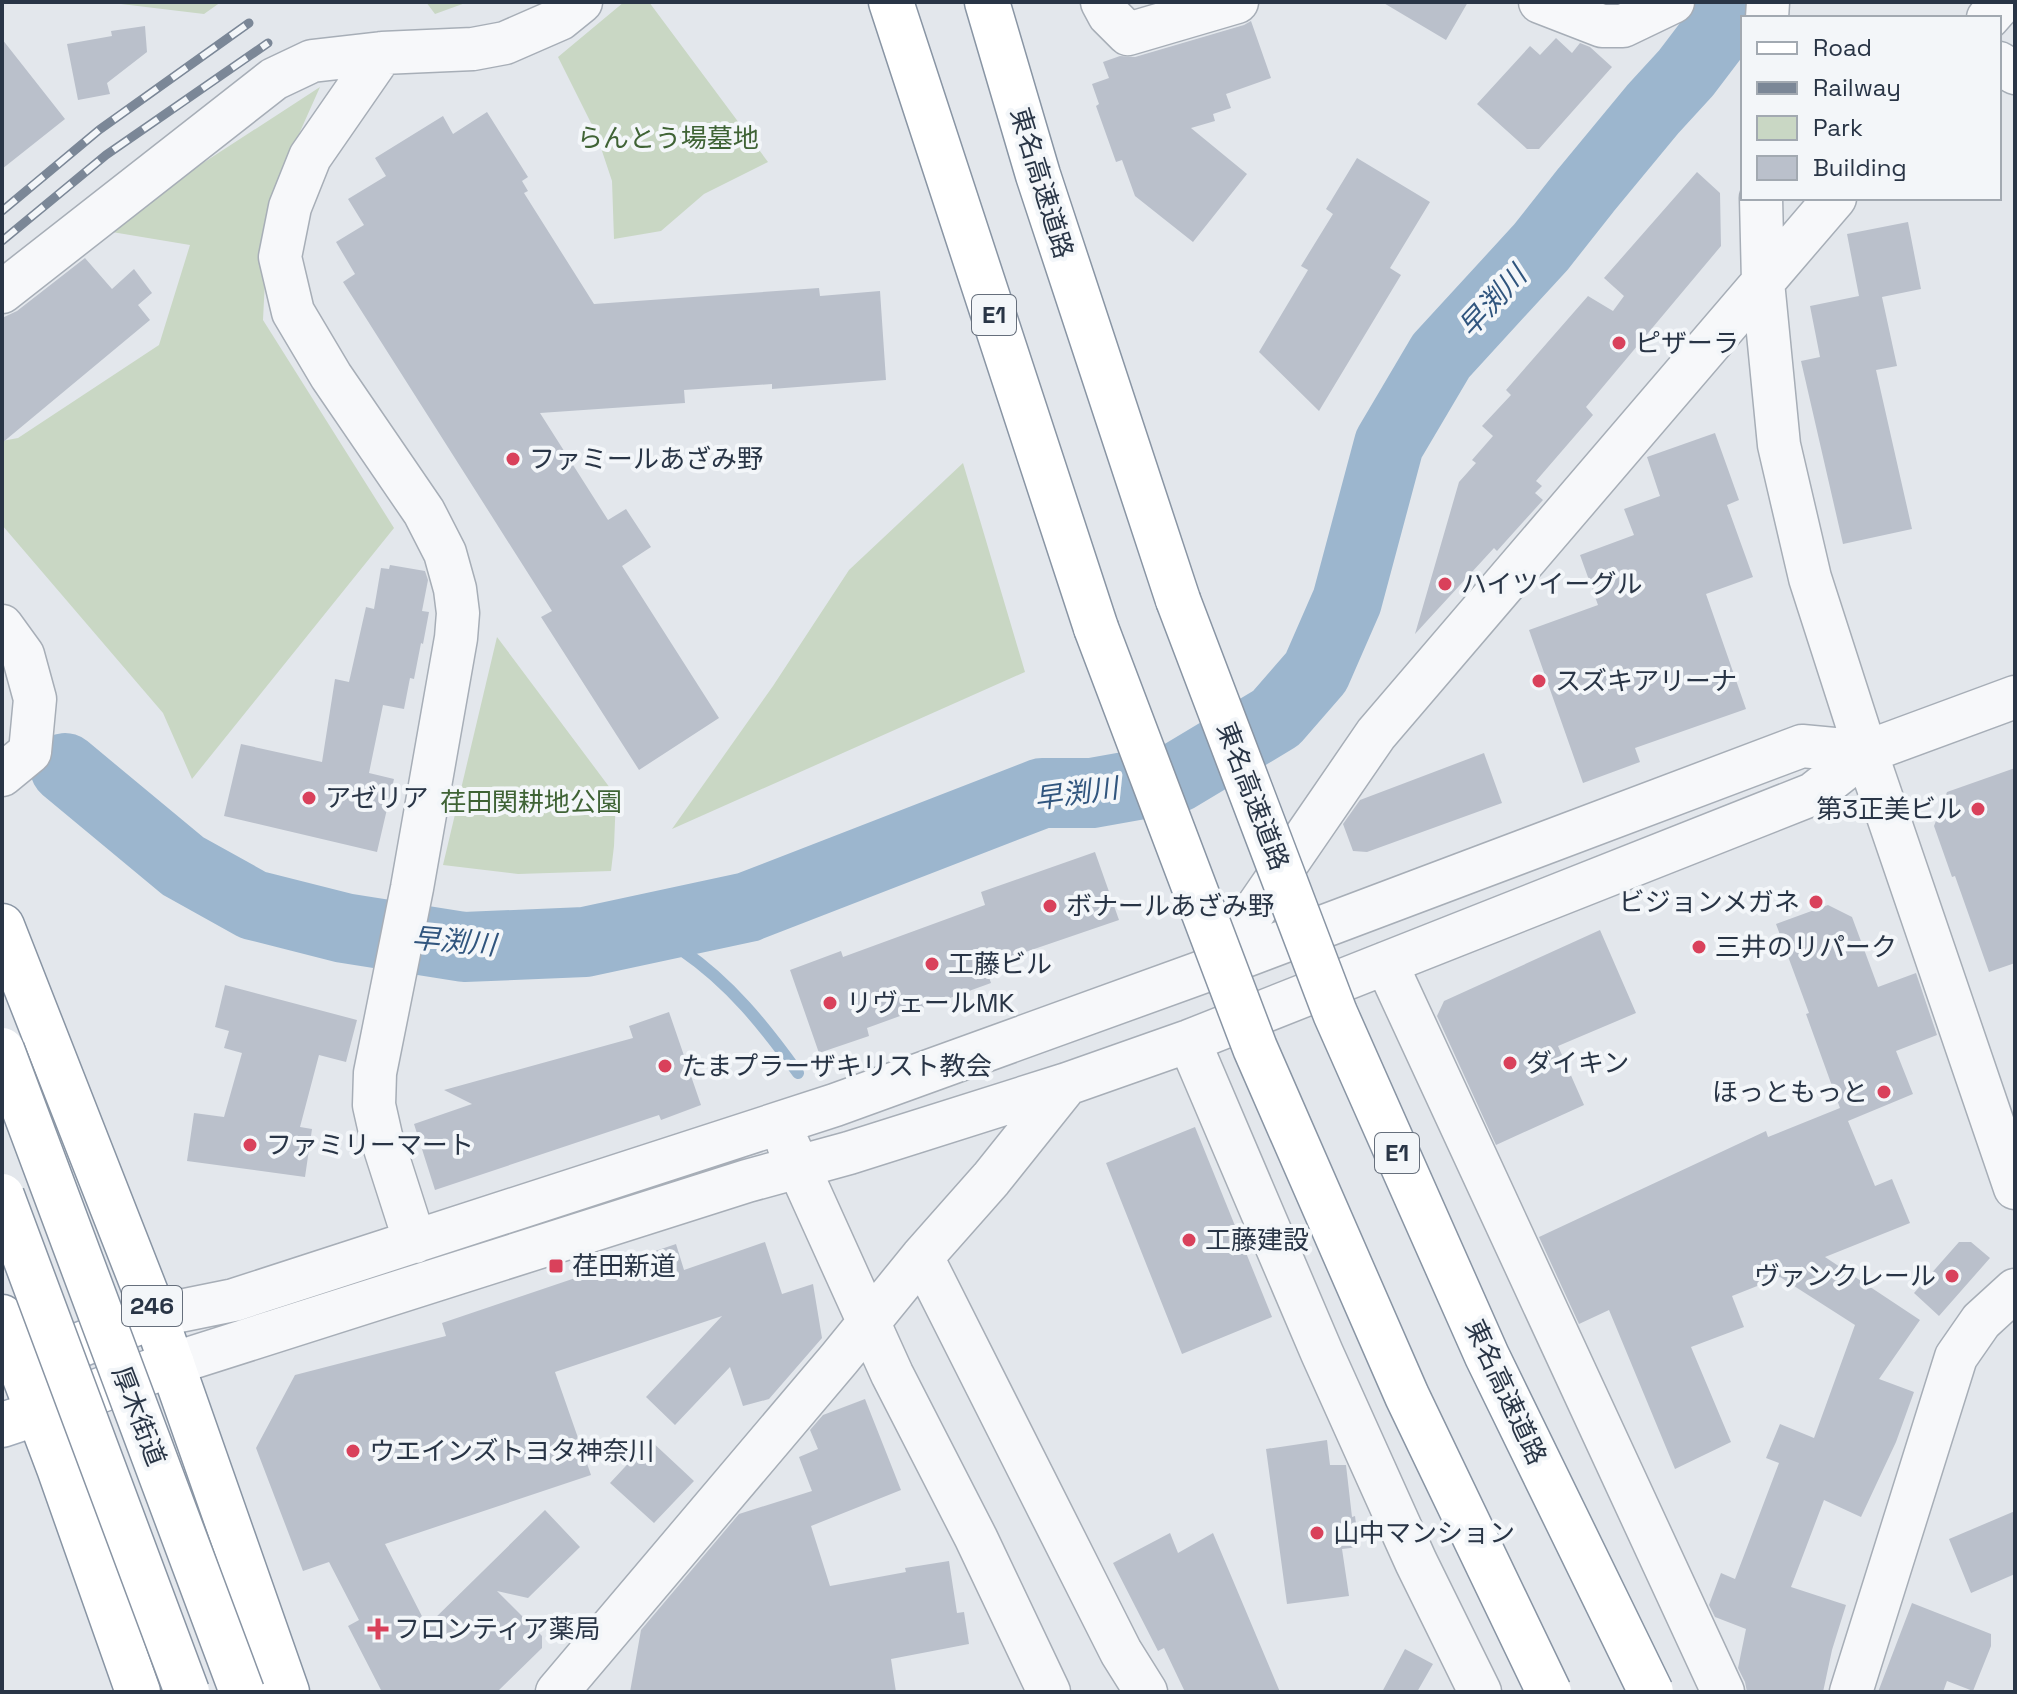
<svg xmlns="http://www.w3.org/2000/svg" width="2017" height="1694" viewBox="0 0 2017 1694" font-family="'Space Grotesk','Noto Sans JP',sans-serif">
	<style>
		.green { fill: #c9d7c4 }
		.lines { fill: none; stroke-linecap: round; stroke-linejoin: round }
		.stream { stroke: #9cb6ce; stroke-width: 12 }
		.river { stroke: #9cb6ce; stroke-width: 70 }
		.building { fill: #bac0cb }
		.minor-casing { stroke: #a7aeb7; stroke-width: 45 }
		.major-casing { stroke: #a1abb9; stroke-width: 47 }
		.highway-casing { stroke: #8995a4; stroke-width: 47 }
		.minor { stroke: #f7f8fa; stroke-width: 42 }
		.major { stroke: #fff; stroke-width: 44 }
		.highway { stroke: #fff; stroke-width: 44 }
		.rail-casing { stroke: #7b8797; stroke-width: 9 }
		.rail { stroke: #f3f6f9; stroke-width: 6; stroke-dasharray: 18; stroke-linecap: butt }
		.highway-bridge-casing { stroke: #8995a4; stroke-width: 47; stroke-linecap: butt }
		.highway-bridge { stroke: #fff; stroke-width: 44 }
		.poi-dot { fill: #d9415b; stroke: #f3f6f9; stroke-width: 3 }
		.labels { text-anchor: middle; stroke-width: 8; stroke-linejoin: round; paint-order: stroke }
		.shield { fill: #f3f6f9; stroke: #666f7c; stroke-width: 2 }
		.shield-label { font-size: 24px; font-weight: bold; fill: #293546 }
		.park-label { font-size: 26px; fill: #3f6335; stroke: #f3f6f9 }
		.street-label { font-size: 26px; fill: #293546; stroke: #f3f6f9 }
		.poi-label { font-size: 26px; fill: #293546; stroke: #f3f6f9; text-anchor: start }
		.water-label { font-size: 28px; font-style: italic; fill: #30557e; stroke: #f3f6f9 }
	</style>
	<rect width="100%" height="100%" fill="#e3e7ec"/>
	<path class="green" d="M120,2H221L204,14L121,4Z
		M426,2H468L435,14Z
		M624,2H649L768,162L704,194L661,231L614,239L612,181L596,133L558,57Z
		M320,87L269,201L263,320L394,528L192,779L163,713L2,525V441L18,438L159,345L190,245L100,230Z
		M963,463L1025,672L672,829L773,686L849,570Z
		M497,637L616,796L614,846L611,871L518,874L443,865Z"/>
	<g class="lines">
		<path class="stream" d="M645,929C657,936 671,943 683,951C730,983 765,1027 798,1073"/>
		<path class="river" d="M65,768L183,866L253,905L344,928L464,947L585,942L748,907L1042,793H1092L1176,778L1276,718L1316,672L1347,601L1389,444L1441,356L1541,247L1586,190L1653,109L1686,73L1727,19L1743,2"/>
	</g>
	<path class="building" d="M1382,2H1468L1446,40Z
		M1251,21L1271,78L1226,94L1231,108L1213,114L1215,121L1191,128L1247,174L1193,242L1135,196L1122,160L1116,162L1096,106L1099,104L1092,84L1109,78L1103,62L1120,56L1135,57L1244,25Z
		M145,26L147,52L107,83L110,94L78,100L67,44L112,36L111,31Z
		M1556,38L1572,53L1580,43L1590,47L1612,67L1539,149H1527L1477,104L1530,46L1540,55Z
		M2,39L65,119L2,169Z
		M487,112L528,177L522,181L528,191L524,193L594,304L819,288L820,296L880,291L886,380L772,389V384L684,390L685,403L540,413L608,520L626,509L651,547L622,566L719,718L639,770L541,617L552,611L343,282L355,274L336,242L364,225L348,199L386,176L375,158L443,116L453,134Z
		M1357,158L1430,202L1390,268L1401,275L1319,411L1259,352L1308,270L1301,266L1333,214L1326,209Z
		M1697,172L1720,193L1721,246L1586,407L1593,415L1536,481L1542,486L1535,493L1543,500L1497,551L1494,548L1415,634L1459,482L1476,463L1472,460L1493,436L1482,426L1511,395L1506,390L1588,296L1613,311L1624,296L1604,278Z
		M1908,222L1921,289L1882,297L1897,366L1876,370L1912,529L1843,544L1801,361L1820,357L1810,306L1859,296L1847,234Z
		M85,258L112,289L134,269L152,293L138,305L150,320L2,443V318L17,311Z
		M1715,433L1739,500L1727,505L1753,577L1706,594L1746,709L1635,748L1640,762L1583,783L1529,630L1598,605L1580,555L1634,535L1624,509L1660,496L1647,457Z
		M390,565L425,571L428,580L422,611L429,612L423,644L421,643L414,679L410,678L404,709L383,705L369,773L394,779L377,852L224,816L241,744L322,762L335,679L349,682L366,607L374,609L381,568L389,569Z
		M1484,753L1502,803L1367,852L1353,851L1343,824L1360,800Z
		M2015,768V963L1989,972L1955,876L1952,877L1934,826L1947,792Z
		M1095,852L1119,920L985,966L991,983L867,1028L869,1036L819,1053L790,970L841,951L843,957L985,905L981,892Z
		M1828,905L1852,917L1878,987L1916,973L1937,1035L1896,1051L1913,1094L1848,1121L1875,1186L1892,1179L1910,1223L1825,1257L1920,1320L1879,1379L1914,1392L1896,1442L1861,1517L1824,1500L1791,1587L1846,1605L1832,1650L1823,1692H1747L1745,1682L1738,1668L1746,1629L1715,1617L1709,1605L1721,1573L1735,1579L1779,1463L1766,1458L1780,1424L1814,1438L1855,1325L1780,1277L1732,1296L1744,1327L1691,1347L1731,1442L1675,1469L1609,1310L1579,1324L1539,1237L1766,1131L1768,1137L1840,1108L1806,1014L1809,1013L1776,924Z
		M1600,930L1636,1013L1558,1046L1584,1105L1496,1145L1437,1016L1444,1001Z
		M225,985L357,1020L346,1062L319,1055L300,1127L312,1129L305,1177L187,1161L194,1113L224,1117L242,1053L224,1048L229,1031L215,1027Z
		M669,1012L701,1105L661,1120L659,1115L435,1190L414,1124L472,1104L444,1090L633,1038L629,1026Z
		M1195,1127L1272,1317L1182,1354L1106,1163Z
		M765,1242L782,1294L813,1284L822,1338L769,1399L743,1406L730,1367L675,1425L646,1397L722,1316L555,1372L591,1475L385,1544L427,1626L545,1510L580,1547L528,1598L497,1591L542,1636V1648L497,1692H382L348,1626L359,1620L329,1562L303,1571L256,1448L295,1375L446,1336L442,1323L676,1244L684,1270Z
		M1959,1242H1971L1990,1258L1939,1316L1914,1293Z
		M865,1399L901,1490L811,1526L830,1586L906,1572L905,1568L949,1561L957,1613L964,1612L969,1644L891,1659L896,1692H630L641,1630L739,1514L812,1491L799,1457L818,1449L810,1430L823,1415Z
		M650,1440L694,1481L654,1523L610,1483Z
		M1327,1440L1330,1465H1346L1352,1517L1355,1516L1359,1547L1342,1549L1349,1596L1287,1604L1266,1449Z
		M2015,1511V1574L1971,1593L1949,1539Z
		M1170,1533L1178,1553L1213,1533L1280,1692H1185L1164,1648L1158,1651L1113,1563Z
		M1912,1603L1991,1634V1646L1973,1691L1947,1681L1943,1692H1878Z
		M1405,1649L1433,1664L1417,1692H1382Z"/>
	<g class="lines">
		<g class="minor-casing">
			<path id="minor" d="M1102,2L1109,15L1128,34L1237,2
				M1540,2L1602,26H1623L1673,2
				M1767,18L1768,2
				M1988,18L2002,2
				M382,53L310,157L290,207L280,257L293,312L331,376L424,512L445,553L455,589L458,613L456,638L412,888L375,1073L374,1105L381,1136L415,1242
				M1999,63L2015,73
				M1761,198L1763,282L1779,445L1810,578L1866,752L2015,1188
				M2,292L274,79L312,61L382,53L473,49L505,43L560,19L581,2
				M2,626L23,655L35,699L30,752L2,775
				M1386,963L1723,1692
				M1216,967L1376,734L1835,198
				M1189,1041L1322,1353L1416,1562L1480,1692
				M788,1144L892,1374L976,1538L1049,1692
				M922,1257L1121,1652L1146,1692
				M155,1316L234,1300L835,1105L1216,967L1802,746L1866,752
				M172,1364L747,1181L849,1153L1067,1084L1189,1041L1813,794L1866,752L2015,697
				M557,1692L839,1359L922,1257L991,1179L1067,1084
				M1851,1692L1956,1357L1981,1321L2015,1290"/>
		</g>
		<g class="major-casing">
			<path id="major" d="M27,1365L155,1316
				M2,1425L38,1413L172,1364"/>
		</g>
		<g class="highway-casing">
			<path id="highway" d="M891,2L1096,628
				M987,2L1038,175L1178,600
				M2,926L155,1316L287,1692
				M2,1317L59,1468L138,1692"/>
		</g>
		<use href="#minor" class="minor"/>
		<use href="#major" class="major"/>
		<use href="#highway" class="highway"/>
		<g class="rail-casing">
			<path id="rail" d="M2,211L99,130L249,23
				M2,241L106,155L268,43"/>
		</g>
		<use href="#rail" class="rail"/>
		<g class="highway-bridge-casing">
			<path id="highway-bridge" d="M1178,600L1335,1013L1487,1356L1651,1692
				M1096,628L1255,1048L1407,1396L1549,1692
				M2,1050L242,1692
				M2,1196L187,1692"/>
		</g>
		<use href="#highway-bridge" class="highway-bridge"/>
	</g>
	<g class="poi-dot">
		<circle cx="1619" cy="343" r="8"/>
		<circle cx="513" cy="459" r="8"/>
		<circle cx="1445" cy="584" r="8"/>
		<circle cx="1539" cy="681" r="8"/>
		<circle cx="309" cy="798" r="8"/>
		<circle cx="1978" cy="809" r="8"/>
		<circle cx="1816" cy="902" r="8"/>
		<circle cx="1050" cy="906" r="8"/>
		<circle cx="1699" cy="947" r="8"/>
		<circle cx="932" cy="964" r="8"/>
		<circle cx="830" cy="1003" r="8"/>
		<circle cx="1510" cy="1063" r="8"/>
		<circle cx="665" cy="1066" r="8"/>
		<circle cx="1884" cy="1092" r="8"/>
		<circle cx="250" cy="1145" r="8"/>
		<circle cx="1189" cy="1240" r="8"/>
		<rect x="548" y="1258" width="16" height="16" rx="4"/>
		<circle cx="1952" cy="1276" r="8"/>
		<circle cx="353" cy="1451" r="8"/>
		<circle cx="1317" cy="1533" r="8"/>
		<path d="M374 1617h8v8h8v8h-8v8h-8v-8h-8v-8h8z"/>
	</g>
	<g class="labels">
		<g class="shield">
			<rect x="972" y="295" width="44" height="40" rx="6"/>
			<rect x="1375" y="1133" width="44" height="40" rx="6"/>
			<rect x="122" y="1286" width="60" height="40" rx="6"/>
		</g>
		<g class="shield-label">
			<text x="994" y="323">E1</text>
			<text x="1397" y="1161">E1</text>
			<text x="152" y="1314">246</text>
		</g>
		<g class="park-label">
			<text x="668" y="147">らんとう場墓地</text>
			<text x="531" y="811">荏田関耕地公園</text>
		</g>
		<g class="street-label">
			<text transform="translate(1042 183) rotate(73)" y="9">東名高速道路</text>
			<text transform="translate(1253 796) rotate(69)" y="9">東名高速道路</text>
			<text transform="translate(1506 1392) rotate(65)" y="9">東名高速道路</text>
			<text transform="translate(139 1416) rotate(69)" y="9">厚木街道</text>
		</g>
		<g class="poi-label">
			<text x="1635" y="352">ピザーラ</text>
			<text x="529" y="468">ファミールあざみ野</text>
			<text x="1461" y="593">ハイツイーグル</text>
			<text x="1555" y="690">スズキアリーナ</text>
			<text x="325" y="807">アゼリア</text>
			<text x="1962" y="818" text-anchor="end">第3正美ビル</text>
			<text x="1800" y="911" text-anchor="end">ビジョンメガネ</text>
			<text x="1066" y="915">ボナールあざみ野</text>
			<text x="1715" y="956">三井のリパーク</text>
			<text x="948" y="973">工藤ビル</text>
			<text x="846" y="1012">リヴェールMK</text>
			<text x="1526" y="1072">ダイキン</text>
			<text x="681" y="1075">たまプラーザキリスト教会</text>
			<text x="1868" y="1101" text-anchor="end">ほっともっと</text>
			<text x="266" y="1154">ファミリーマート</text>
			<text x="1205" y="1249">工藤建設</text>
			<text x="572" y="1275">荏田新道</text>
			<text x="1936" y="1285" text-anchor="end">ヴァンクレール</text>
			<text x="369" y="1460">ウエインズトヨタ神奈川</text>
			<text x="1333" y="1542">山中マンション</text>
			<text x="394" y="1638">フロンティア薬局</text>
		</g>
		<g class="water-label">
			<text transform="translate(1492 301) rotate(-47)" y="10">早渕川</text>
			<text transform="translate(1076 793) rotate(-8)" y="10">早渕川</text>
			<text transform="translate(454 941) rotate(5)" y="10">早渕川</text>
		</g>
	</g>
	<rect width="2017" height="1694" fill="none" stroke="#293546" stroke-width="8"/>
	<rect x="1741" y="16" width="260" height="184" fill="#f3f6f9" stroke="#a2a9b1" stroke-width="2"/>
	<rect x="1757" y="42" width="40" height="12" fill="#ffffff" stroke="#a2a9b1" stroke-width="2"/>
	<text x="1813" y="56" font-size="24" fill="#293546">Road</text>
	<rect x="1757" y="82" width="40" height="12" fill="#7b8797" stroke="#a2a9b1" stroke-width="2"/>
	<text x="1813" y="96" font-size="24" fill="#293546">Railway</text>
	<rect x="1757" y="116" width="40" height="24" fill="#c9d7c4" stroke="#a2a9b1" stroke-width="2"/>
	<text x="1813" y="136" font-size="24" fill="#293546">Park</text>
	<rect x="1757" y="156" width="40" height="24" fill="#bac0cb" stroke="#a2a9b1" stroke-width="2"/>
	<text x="1813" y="176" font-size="24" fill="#293546">Building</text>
</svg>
